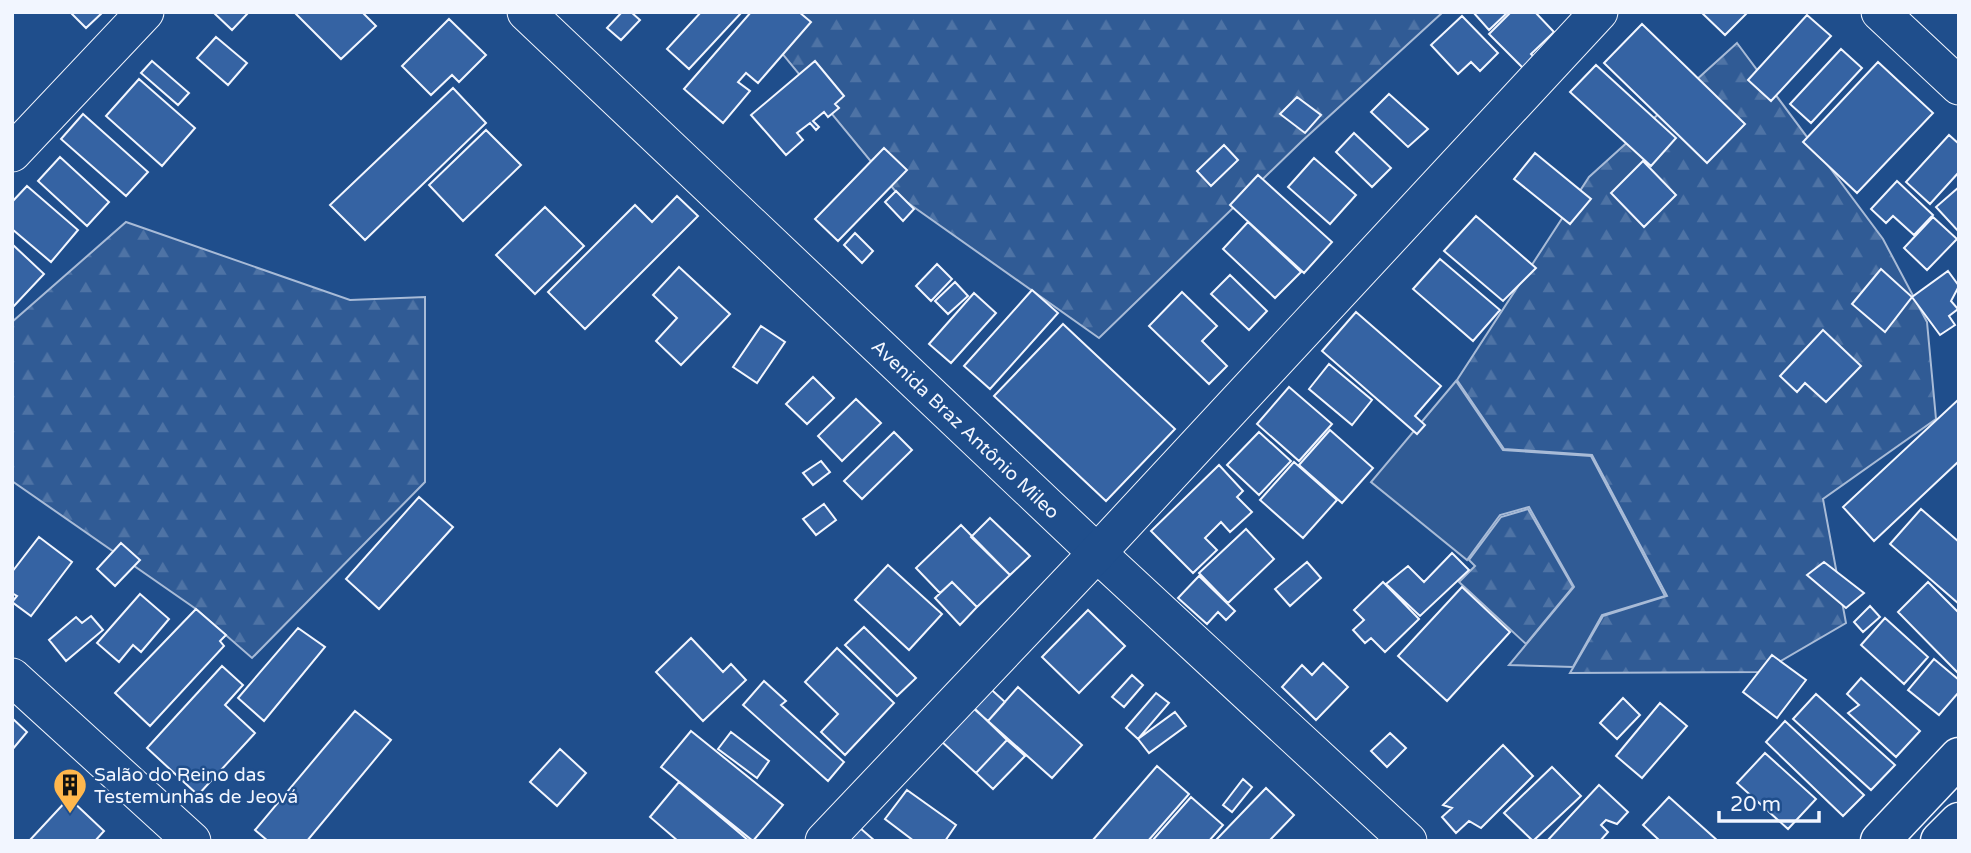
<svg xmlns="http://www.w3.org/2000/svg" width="1971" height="853" viewBox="0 0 1971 853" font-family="'Varela Round',sans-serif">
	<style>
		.built { fill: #305b95; stroke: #a8bbd7; stroke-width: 2 }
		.forest { fill: url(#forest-firs); stroke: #a8bbd7; stroke-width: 2 }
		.building { fill: #3563a3; stroke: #f2f6ff; stroke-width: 2 }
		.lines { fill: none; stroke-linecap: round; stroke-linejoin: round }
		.minor-casing { stroke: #f2f6ff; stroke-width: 39 }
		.major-casing { stroke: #f2f6ff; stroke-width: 41 }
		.minor { stroke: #1f4e8c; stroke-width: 37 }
		.major { stroke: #1f4e8c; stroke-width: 38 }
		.labels { text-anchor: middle; stroke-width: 5; stroke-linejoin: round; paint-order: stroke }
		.street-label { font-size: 19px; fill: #f2f6ff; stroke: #1f4e8c }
		.poi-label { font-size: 19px; fill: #f2f6ff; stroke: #1f4e8c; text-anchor: start }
	</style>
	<defs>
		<pattern id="forest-firs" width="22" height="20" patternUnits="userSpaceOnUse" patternTransform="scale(1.75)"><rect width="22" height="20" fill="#305b95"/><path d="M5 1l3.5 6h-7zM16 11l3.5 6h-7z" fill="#4e73a5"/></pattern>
	</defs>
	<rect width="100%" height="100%" fill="#1f4e8c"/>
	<path class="built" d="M1456,381L1503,450L1591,456L1665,596L1602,615L1573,667L1509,665L1574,587L1529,507L1500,515L1467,560L1371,482Z"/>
	<path class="forest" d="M748,12H1443L1301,142L1099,338L901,198Z
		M1737,43L1883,239L1927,322L1936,419L1823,499L1846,623L1762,672L1570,673L1603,616L1667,596L1592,455L1504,449L1457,380L1589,177Z
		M126,222L350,300L425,297V482L252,658L196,609L12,481V322Z
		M1528,509L1573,587L1526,644L1459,582L1475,566L1469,560L1501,517Z"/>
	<path class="building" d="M70,12H103L86,28Z
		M213,12H249L232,30Z
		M294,12H362L376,26L341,59Z
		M622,12H631L640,20L621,40L607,28Z
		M701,12H742L689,69L667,49Z
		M751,12H799L811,22L758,83L746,73L738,82L750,91L723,123L684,89Z
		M1473,12H1508L1489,30Z
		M1511,12H1535L1554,32L1531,54L1536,59L1525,70L1489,34Z
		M1701,12H1748L1725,35Z
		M1807,15L1831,36L1771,101L1748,80Z
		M1462,16L1498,53L1480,71L1471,62L1458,74L1431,45Z
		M449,19L486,55L459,82L452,75L431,95L402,66Z
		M1642,24L1745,124L1707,163L1604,63Z
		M216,37L247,63L228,85L197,58Z
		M1841,49L1862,68L1811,123L1790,104Z
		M152,61L189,93L178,105L141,73Z
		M815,61L844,96L835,104L839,108L828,117L824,112L813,121L819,127L816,130L810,123L797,133L803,140L786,155L751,115Z
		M1878,62L1933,113L1857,193L1803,142Z
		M1596,65L1676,138L1651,166L1570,92Z
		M139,79L195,128L162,166L106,116Z
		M453,88L486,123L365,240L330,205Z
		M1389,94L1428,129L1408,147L1371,112Z
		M1297,97L1321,115L1305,133L1280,114Z
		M83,114L148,172L126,196L61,139Z
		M486,130L521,165L463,221L429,185Z
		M1354,133L1391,168L1372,187L1336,152Z
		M1949,135L1959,144V172L1930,204L1906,182Z
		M1224,145L1238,160L1211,186L1197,171Z
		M884,148L907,170L838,241L815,219Z
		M1535,153L1591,199L1570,224L1514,179Z
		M60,157L109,202L87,226L38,181Z
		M1314,158L1356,195L1330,224L1288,187Z
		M1643,161L1676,195L1644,227L1611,193Z
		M1258,175L1332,242L1304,273L1230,205Z
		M1897,181L1933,215L1914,235L1893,216L1886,223L1871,209Z
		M27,186L78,230L51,262L12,229V202Z
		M1959,187V232L1936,207Z
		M896,191L914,209L903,221L885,202Z
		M677,196L698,216L585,329L548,292L635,205L652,222Z
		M545,207L584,246L535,294L496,255Z
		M1476,216L1536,268L1503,301L1444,251Z
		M1933,217L1957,239L1927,270L1904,248Z
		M1248,222L1301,272L1275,298L1223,249Z
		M855,233L873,251L862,263L844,245Z
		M12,244L44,274L13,307H12Z
		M1440,259L1500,310L1473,341L1413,289Z
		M937,264L952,279L931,301L916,286Z
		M679,267L730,314L681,365L656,341L677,318L653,295Z
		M1881,269L1912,297L1885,332L1852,304Z
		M1948,271L1959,286L1951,301L1958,309L1949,316L1955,325L1940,335L1912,297Z
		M1230,275L1267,311L1249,330L1211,294Z
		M955,282L968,296L948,314L935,301Z
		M1032,290L1058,313L990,389L964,366Z
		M1182,292L1217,326L1202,341L1227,366L1209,384L1149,326Z
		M974,293L996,313L951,363L929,344Z
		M1356,312L1441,386L1415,416L1425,425L1417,434L1322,351Z
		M1063,324L1175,429L1106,501L994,396Z
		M761,326L785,342L757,383L733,367Z
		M1823,330L1861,366L1826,402L1805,383L1797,392L1780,376Z
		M1329,364L1372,400L1352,425L1309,389Z
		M813,377L834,398L807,424L786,404Z
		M1289,387L1332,424L1299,461L1257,424Z
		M856,399L881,423L842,461L818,436Z
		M1959,399V461L1874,541L1843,507Z
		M1330,430L1373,468L1342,503L1299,465Z
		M894,432L912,450L862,499L844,481Z
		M1259,432L1291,461L1259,495L1227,465Z
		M821,461L830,472L813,485L803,473Z
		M1294,462L1337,500L1303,538L1260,500Z
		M1219,465L1243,491L1237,497L1252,512L1230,532L1221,522L1205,538L1217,550L1193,573L1151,531Z
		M419,497L453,527L379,609L346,579Z
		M824,504L836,520L816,535L803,519Z
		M1921,509L1959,542V604L1890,544Z
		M990,518L1030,556L1010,575L971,537Z
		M961,525L1010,575L977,607L952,582L940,593L916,568Z
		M1246,529L1274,559L1228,603L1199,573Z
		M39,537L72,562L31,616L12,602L17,596L12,593V572Z
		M121,543L140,560L115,586L97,569Z
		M1452,553L1469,570L1420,616L1386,584L1408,566L1424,582Z
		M1307,562L1321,578L1290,606L1275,589Z
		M1824,562L1864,593L1846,608L1807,575Z
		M888,565L942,614L909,650L855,600Z
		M1199,576L1235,611L1226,620L1218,612L1207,624L1178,598Z
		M952,582L977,607L960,625L935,598Z
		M1383,582L1419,619L1385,652L1371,638L1365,643L1353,630L1364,620L1354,610Z
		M1928,582L1959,613V674L1898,612Z
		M1462,587L1510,632L1447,701L1398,656Z
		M140,594L169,619L141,652L133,645L119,662L97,643Z
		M1870,606L1880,617L1863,632L1854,622Z
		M196,609L226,635L220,641L224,646L150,726L115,693Z
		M1088,610L1125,646L1079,693L1042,657Z
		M91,616L103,630L66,661L49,640L76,617L82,623Z
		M1885,618L1928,657L1904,684L1861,645Z
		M864,627L916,678L897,696L845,645Z
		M298,628L325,647L264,721L238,698Z
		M691,638L723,672L731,664L746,680L703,721L656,672Z
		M837,648L894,703L845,755L821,732L838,714L805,682Z
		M1772,655L1806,680L1777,718L1743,692Z
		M1934,659L1959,680V692L1939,715L1908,690Z
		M1323,663L1348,687L1316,720L1282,687L1302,665L1312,675Z
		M222,666L243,685L225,705L255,733L198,795L147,748Z
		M1132,675L1143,685L1124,707L1112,697Z
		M1861,678L1920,731L1896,757L1848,713L1859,705L1847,694Z
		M764,681L786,701L781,705L844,762L828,781L743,705Z
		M983,682L1005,702L988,721L966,702Z
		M1018,687L1082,745L1052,778L988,721Z
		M1156,693L1169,703L1138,739L1126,728Z
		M1816,694L1895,765L1871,790L1793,719Z
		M1623,698L1640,715L1617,739L1600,723Z
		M1660,703L1687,726L1642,778L1616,756Z
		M973,707L1007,740L976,773L941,741Z
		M355,711L391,740L307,841H268L255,830Z
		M1175,712L1186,726L1149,753L1138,739Z
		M12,718L27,732L12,750Z
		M1785,721L1864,795L1843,816L1766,742Z
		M691,731L783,805L753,841L661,767Z
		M731,732L769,761L757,778L718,749Z
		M1390,733L1406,748L1387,767L1371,751Z
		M1007,740L1025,756L993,789L976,773Z
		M1503,745L1533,776L1481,828L1469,821L1456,833L1442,817L1452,808L1443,805Z
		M560,749L586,773L557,806L530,782Z
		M1765,753L1816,799L1788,829L1737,783Z
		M1157,766L1189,794L1148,841H1092Z
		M1552,767L1581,796L1533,841L1504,813Z
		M1243,779L1252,787L1232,812L1223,805Z
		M679,782L749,841H678L650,817Z
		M1599,785L1628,812L1617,824L1606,820L1601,825L1608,832L1600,841H1547Z
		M1266,788L1294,815L1269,841H1215Z
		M907,790L956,825L945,841H914L885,819Z
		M1191,797L1223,825L1209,841H1152Z
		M1669,797L1718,841H1660L1643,825Z
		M69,798L104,831L95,841H29Z
		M860,828L875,841H849Z"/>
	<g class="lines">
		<g class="minor-casing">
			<g id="minor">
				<path id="s1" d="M526,12L1097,553L1408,841"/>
				<path d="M1880,12L1959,86"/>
				<path d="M12,153L145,12"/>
				<path d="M12,677L192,841"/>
				<path d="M824,841L1097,553L1599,12"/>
			</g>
		</g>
		<g class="major-casing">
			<path id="major" d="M1880,841L1959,757
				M1940,841L1959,822"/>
		</g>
		<use href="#minor" class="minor"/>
		<use href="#major" class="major"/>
	</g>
	<defs>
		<g id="building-pin" transform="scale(1.75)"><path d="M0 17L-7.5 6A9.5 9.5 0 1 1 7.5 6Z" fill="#ffb74d" stroke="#1f4e8c"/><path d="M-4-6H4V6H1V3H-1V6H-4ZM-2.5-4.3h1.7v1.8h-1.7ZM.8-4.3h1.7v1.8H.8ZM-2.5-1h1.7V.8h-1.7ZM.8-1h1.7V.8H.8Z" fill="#111"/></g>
	</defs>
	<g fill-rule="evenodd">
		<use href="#building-pin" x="70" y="785"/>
	</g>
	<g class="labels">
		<g class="street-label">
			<text dy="7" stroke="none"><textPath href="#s1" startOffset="606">Avenida Braz Antônio Mileo</textPath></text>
		</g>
		<g class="poi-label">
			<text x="94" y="781">Salão do Reino das<tspan x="94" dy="22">Testemunhas de Jeová</tspan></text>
		</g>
	</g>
	<rect width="1971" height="853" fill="none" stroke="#f2f6ff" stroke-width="28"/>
	<path d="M1719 811v10h100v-10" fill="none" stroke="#f2f6ff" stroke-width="3.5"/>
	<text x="1730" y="811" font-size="21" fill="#f2f6ff" stroke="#1f4e8c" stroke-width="5" paint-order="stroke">20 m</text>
</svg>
